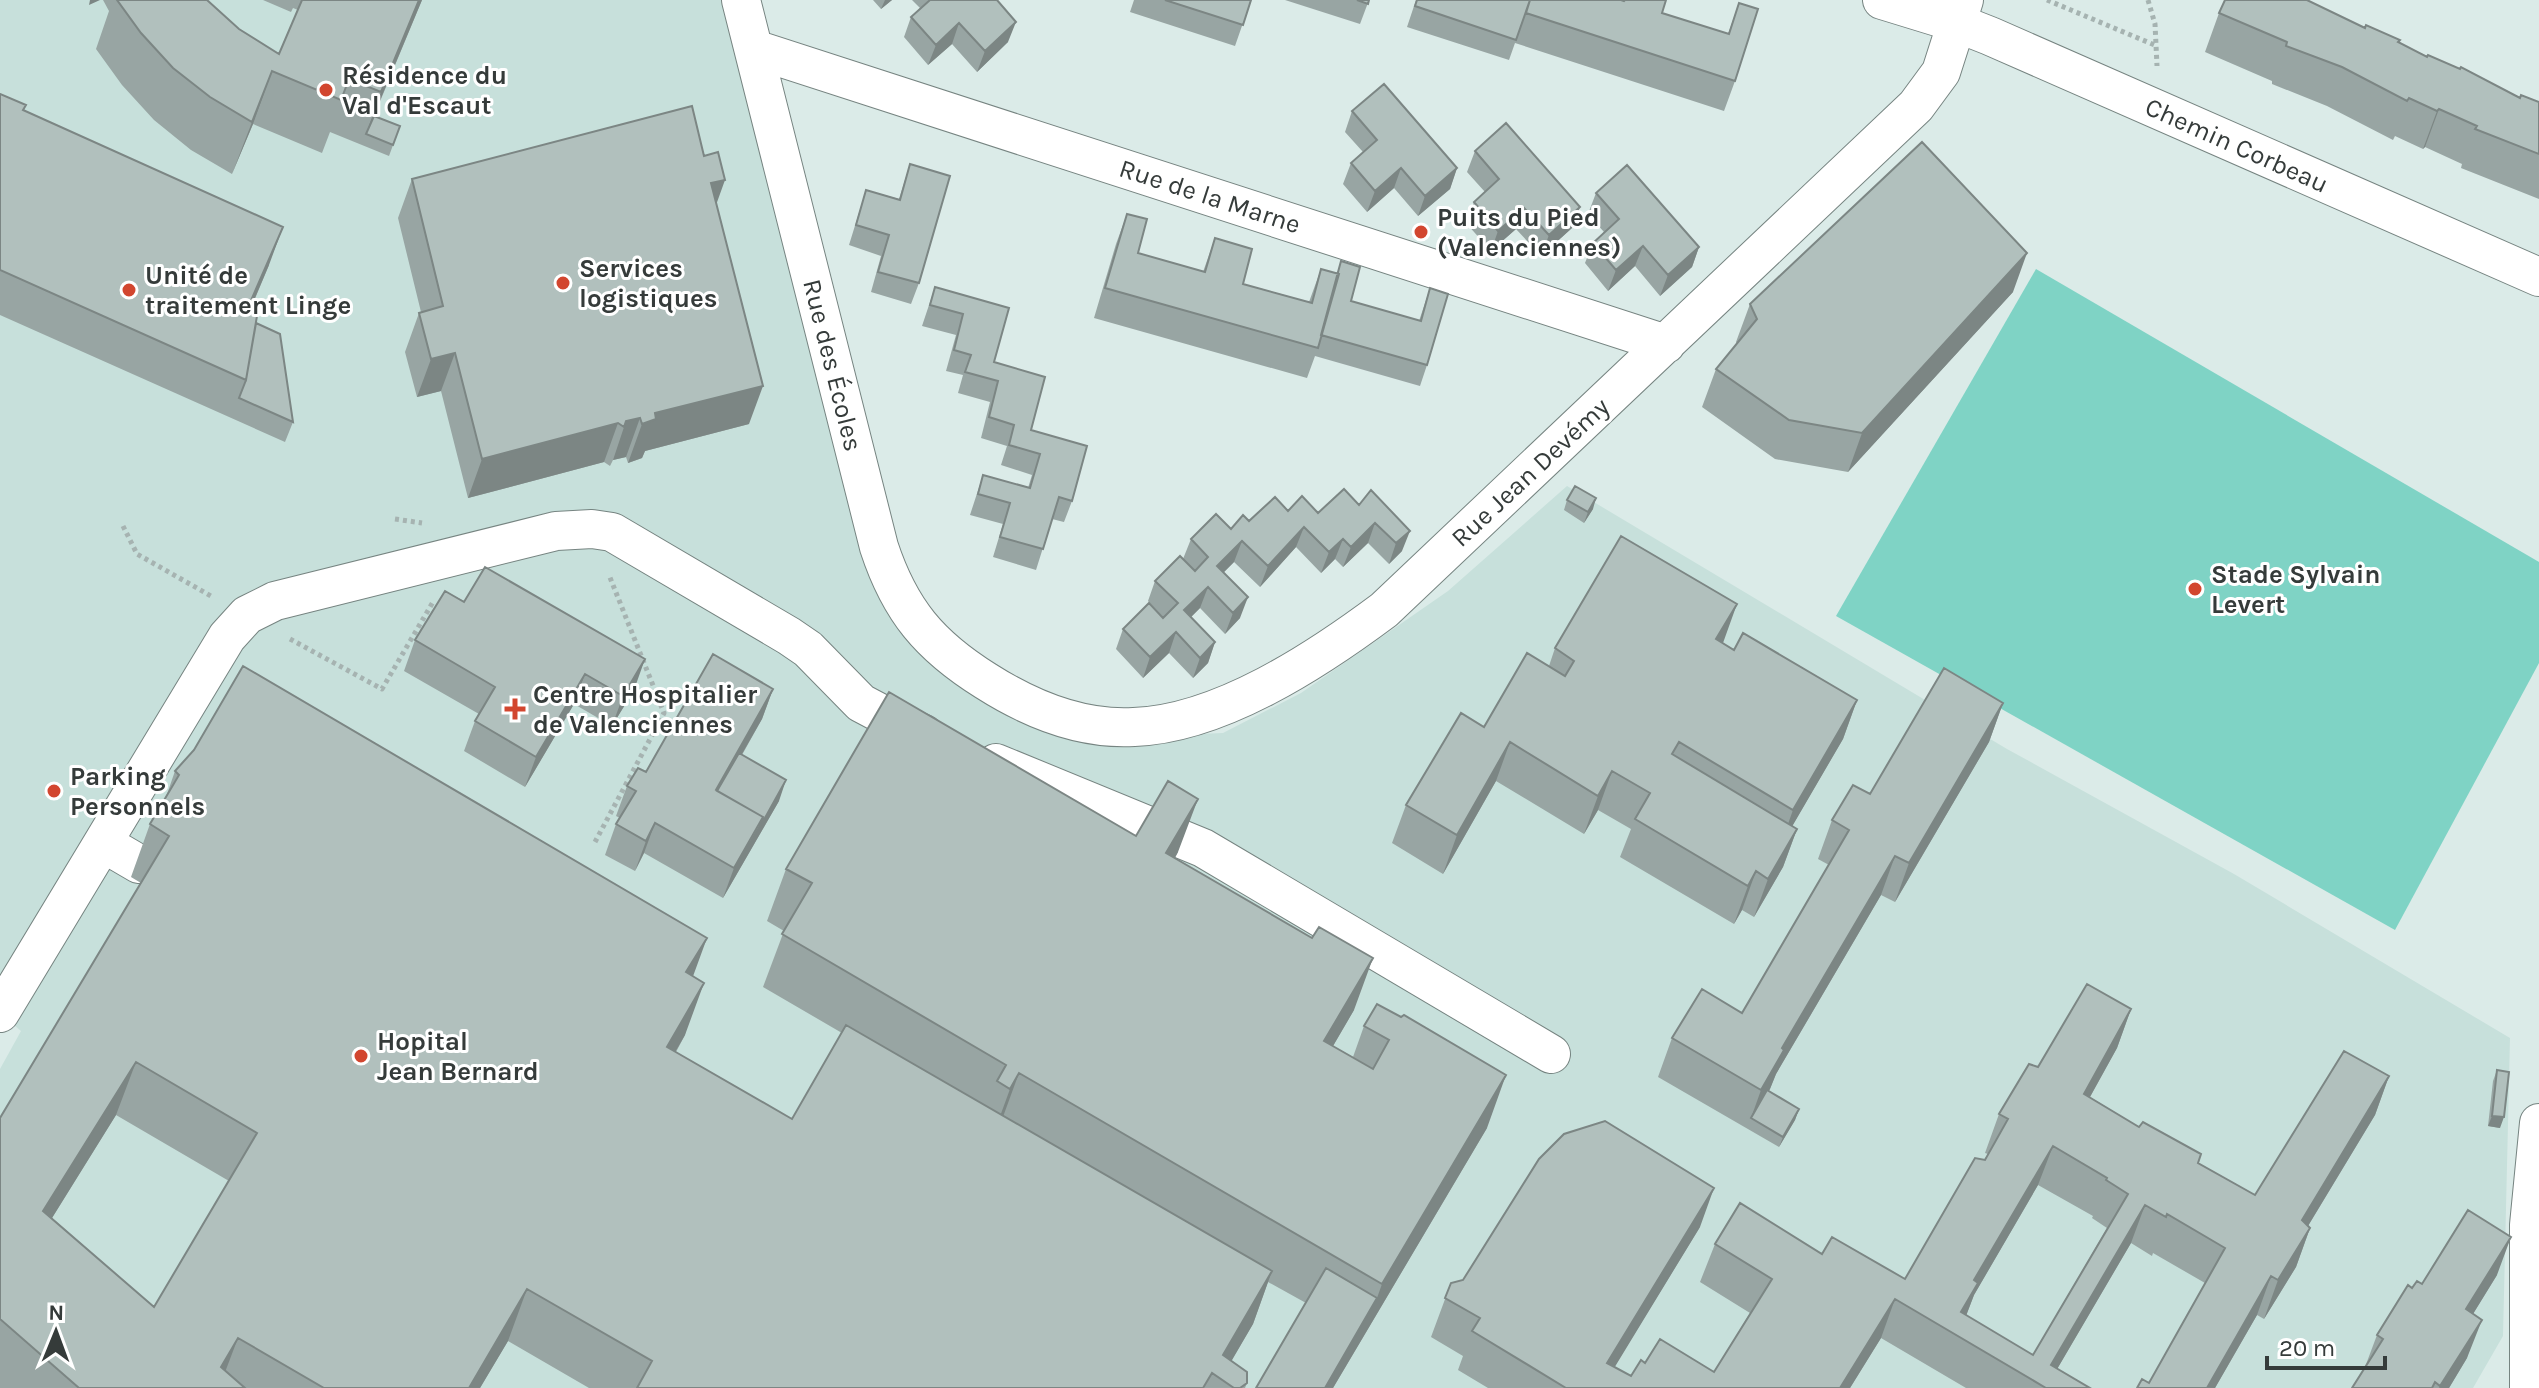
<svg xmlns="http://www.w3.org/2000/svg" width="2539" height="1388" viewBox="0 0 2539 1388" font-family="Karla,sans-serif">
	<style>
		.built { fill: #c7e0db }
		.green { fill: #7fd3c5 }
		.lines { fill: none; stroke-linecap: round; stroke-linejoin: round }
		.minor-casing { stroke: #768481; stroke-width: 40 }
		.path { stroke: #a6b3b1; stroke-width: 5; stroke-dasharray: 4 4; stroke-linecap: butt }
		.minor { stroke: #fff; stroke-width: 38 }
		.wall { fill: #98a5a3; fill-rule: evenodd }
		.shaded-wall { fill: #7c8684 }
		.building { fill: #b1c0bd; stroke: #7c8684; stroke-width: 2; fill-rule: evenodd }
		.poi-dot { fill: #d2462f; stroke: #fff; stroke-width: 3 }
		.labels { text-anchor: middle; stroke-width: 6; stroke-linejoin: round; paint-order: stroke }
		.poi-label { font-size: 26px; font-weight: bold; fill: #353b3a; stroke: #fff; text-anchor: start }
		.street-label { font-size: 26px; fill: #353b3a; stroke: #fff }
	</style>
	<rect width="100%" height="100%" fill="#dbebe8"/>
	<path class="built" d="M0,0H729L913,629L996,691L1175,735L1223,733L1301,693L1448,591L1567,486L2007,749L2234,874L2510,1038L2503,1336L2473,1388H0V1069L21,1031L0,1013Z"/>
	<path class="green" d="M2036,269L2539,562V663L2395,930L1836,616Z"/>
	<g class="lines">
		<g class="minor-casing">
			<path id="minor" d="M741,0L879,547C900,611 930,646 986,681C1030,709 1081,730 1134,727C1220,724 1317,660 1384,610L1916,106L1941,72L1964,0
				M1882,0L1957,23L1990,36L2539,277
				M754,49L1666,344
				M996,763L1203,848L1551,1054
				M103,843L139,864
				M0,1013L227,637L247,615L275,601L556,531L592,529L612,532L789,636L808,649L861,703L897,722L924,734
				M2529,1388V1225L2539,1123"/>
		</g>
		<path class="path" d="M2047,0L2157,46
			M2148,0L2155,24L2157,66
			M395,519L422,523
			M123,526L137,554L211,596
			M290,639L382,689L433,602
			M595,842L664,713L609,575"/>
		<use href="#minor" class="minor"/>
	</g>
	<path class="wall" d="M103,0H207L239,29L279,54L298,10L293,8L291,12L263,0H422L374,116L400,126L389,156L330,132L322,153L253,124L232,174L191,150L154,120L122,85L96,49L109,11Z
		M873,0H892L881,9Z
		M912,0H997L1008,42L977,72L952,44L928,65L904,37L911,17L920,8Z
		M1134,0H1251L1235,46L1130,12Z
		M1285,0H1369L1360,24Z
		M1416,0H1666L1662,13L1728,34L1739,3L1735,81L1724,111L1515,43L1509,60L1407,27Z
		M2219,13L2365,28L2520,98L2539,102V199L2461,168L2462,164L2425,147L2423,149L2395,136L2393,140L2327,106L2272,84V81L2205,52Z
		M0,94L23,110L269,265L249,313L256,323L293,422L285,442L0,315Z
		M1352,111L1457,168L1450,189L1418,216L1394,188L1367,212L1343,184L1351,163L1363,152L1345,132Z
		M1475,151L1572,228L1541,256L1516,229L1491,251L1466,223L1474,202L1485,192L1467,172Z
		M910,164L919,283L911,304L871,292L881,256L849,245L866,190L899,199Z
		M412,179L716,204L749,424L645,451L642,458L628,463L626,457L613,460L610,466L604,462L468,498L441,391L417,397L405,352L419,313L421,312L398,218Z
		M1596,193L1699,247L1692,267L1660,296L1635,266L1608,291L1585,263L1593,243L1604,232L1588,214Z
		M1127,214L1138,253L1203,272L1215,238L1243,284L1309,302L1321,269L1337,274L1341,261L1351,301L1419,321L1430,288L1427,365L1420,386L1315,356L1307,378L1094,318L1116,244Z
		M935,287L1009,308L994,362L1031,430L1072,501L1064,522L1052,519L1036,570L993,557L1003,524L970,515L983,475L1028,488L1032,475L1001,465L1007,446L981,438L990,402L958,393L963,375L946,371L956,335L922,326Z
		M2013,292L1848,472L1775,459L1702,407L1716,369L1737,344L1736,342L1750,304Z
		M1371,490L1402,551L1389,564L1368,543L1343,567L1335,559L1321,573L1296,547L1260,587L1234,562L1223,573L1240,618L1225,634L1200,608L1191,617L1215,642L1208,663L1193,678L1169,653L1143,678L1116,649L1123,629L1164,618L1148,601L1155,581L1183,559L1191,539L1231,529L1249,521L1288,511L1318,513L1359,505Z
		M1567,500L1593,509L1584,523L1564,510Z
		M445,591L634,690L612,726L574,704L525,787L464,751L475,721L479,714L404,671L415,640Z
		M1723,643L1734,650L1857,700L1843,739L1792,826L1797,829L1783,867L1754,917L1742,910L1734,924L1620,857L1631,829L1598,810L1584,834L1496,781L1443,874L1392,843L1406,805L1484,727L1549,666L1555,648Z
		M773,689L762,719L742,755L779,801L723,898L644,853L635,871L605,855L616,824L620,818L616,816L627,786Z
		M2003,703L1989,742L1895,902L1881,895L1776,1074L1769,1091L1799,1109L1795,1120L1779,1147L1658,1077L1672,1038L1742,1013L1829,865L1818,859L1832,820Z
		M175,771L693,976L685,1035L676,1052L792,1119L842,1033L763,987L784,931L767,921L786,869L1136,836L1178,852L1175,858L1354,1010L1333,1046L1353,1057L1364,1026L1377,1004L1487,1128L1333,1388H1256L1306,1303L1268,1282L1253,1324L1231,1361L1247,1383L1245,1388H589L508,1341L480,1388H0V1118L141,883L131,877L150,824L165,800ZM116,1115L229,1181L154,1307L52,1218Z
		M2131,1009L2117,1048L2090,1097L2198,1163L2255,1195L2389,1076L2375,1115L2308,1226L2310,1228L2296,1267L2264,1319L2257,1315L2215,1388H2137L2149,1383L2205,1283L2153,1253L2152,1256L2131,1243L2057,1369L2090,1388H1966L1881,1338L1850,1388H1488L1458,1370L1463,1356L1431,1337L1451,1283L1700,1227L1614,1367L1631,1376L1645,1363L1714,1372L1750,1313L1700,1282L1715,1244L1822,1254L1905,1279L1988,1154L1985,1153L1999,1114L2038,1067ZM2038,1185L2093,1216L2092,1218L2107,1228L2033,1355L1966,1316L1974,1295Z
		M2497,1070L2500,1128L2488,1126L2493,1081Z
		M2497,1275L2473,1314L2467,1358L2449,1388H2352L2365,1367L2377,1335L2412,1288L2422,1284Z"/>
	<path class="shaded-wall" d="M90,0H100L89,5Z
		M419,0H422L366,134L381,92Z
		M885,0H892L881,9Z
		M1016,22L1008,42L977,72L985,51Z
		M959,23L952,44L928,65L936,45Z
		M272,71L253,124L232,174L252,122Z
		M2439,109L2425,147L2423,149L2437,111Z
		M1401,168L1394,188L1367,212L1375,191Z
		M1457,168L1450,189L1418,216L1425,196Z
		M725,180L711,219V183Z
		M1580,207L1572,228L1541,256L1549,235Z
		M1524,208L1516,229L1491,251L1498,231Z
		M283,227L269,265L241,331L246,312Z
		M1643,246L1635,266L1608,291L1616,270Z
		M1699,247L1692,267L1660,296L1668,275Z
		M2027,253L2013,292L1848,472L1862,433Z
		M455,353L441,391L417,397L431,359Z
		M763,386L749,424L645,451L642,458L628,463L642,424L655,413Z
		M640,418L626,457L613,460L626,421Z
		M618,423L604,462L468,498L482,459Z
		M1596,498L1593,509L1584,523L1588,512Z
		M1375,523L1368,543L1343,567L1351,547Z
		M1304,527L1296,547L1260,587L1268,566Z
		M1410,531L1402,551L1389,564L1396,543Z
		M1343,539L1335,559L1321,573L1329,552Z
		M1242,541L1234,562L1209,587L1217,566Z
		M1208,587L1200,608L1177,631L1184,610Z
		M1248,597L1240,618L1225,634L1233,613Z
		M1737,604L1723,643L1716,639Z
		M1176,632L1169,653L1143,678L1150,657Z
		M1215,642L1208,663L1193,678L1200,658Z
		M645,659L634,690L612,726L623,696Z
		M585,674L574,704L525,787L536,757Z
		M773,689L762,719L715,801L716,790Z
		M1857,700L1843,739L1779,849L1793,810Z
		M2003,703L1989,742L1895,902L1909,863Z
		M1510,742L1496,781L1443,874L1457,835Z
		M1612,771L1598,810L1584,834L1598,796Z
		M786,780L779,801L723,898L734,868Z
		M1198,799L1178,852L1147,906L1166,853Z
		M655,823L644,853L635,871L646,841Z
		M1797,829L1783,867L1754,917L1768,879Z
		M1895,856L1881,895L1776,1074L1770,1089L1752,1119L1751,1118L1761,1090L1782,1048Z
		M1756,871L1742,910L1734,924L1748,886Z
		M707,938L688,990L686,972Z
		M1373,958L1354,1010L1305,1094L1324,1041Z
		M704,983L685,1035L648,1099L667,1047Z
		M2131,1009L2117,1048L2070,1133L2084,1094Z
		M136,1062L116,1115L24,1263L43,1211Z
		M1019,1073L1000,1125L991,1141L1010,1089Z
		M1506,1075L1487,1128L1333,1388H1325L1377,1298L1382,1284Z
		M2389,1076L2375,1115L2288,1259L2302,1220Z
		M1799,1109L1795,1120L1779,1147L1783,1137Z
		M2492,1116L2504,1117L2500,1128L2488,1126Z
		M2053,1146L2038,1185L1974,1295L1964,1321L1961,1312L1974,1280Z
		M1714,1188L1700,1227L1602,1388L1607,1363Z
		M2145,1205L2131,1243L2046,1388L2051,1365Z
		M2310,1228L2296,1267L2264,1319L2278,1280Z
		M2511,1237L2497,1275L2452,1348L2466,1309Z
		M1272,1271L1253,1324L1221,1379L1223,1355Z
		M2271,1276L2257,1315L2215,1388H2207Z
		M527,1289L508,1341L480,1388H469Z
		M1895,1299L1881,1338L1850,1388H1840Z
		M2482,1320L2467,1358L2449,1388H2439Z
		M238,1338L219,1388L221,1367Z"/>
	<path class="building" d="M117,0H207L239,29L279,54L302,0H419L381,92L349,79L341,100L272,71L252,122L210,97L173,68L141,33Z
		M930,0H997L1016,22L985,51L959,23L936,45L911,17Z
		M1165,0H1251L1243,25Z
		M1357,0H1369L1368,4Z
		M1417,0H1530L1516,40L1415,6Z
		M1530,0H1621L1624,1L1625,0H1666L1662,13L1729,34L1739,3L1758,9L1735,81L1526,13Z
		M2225,0H2307L2365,28L2366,25L2400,40L2398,42L2427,57L2428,55L2460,69L2461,67L2520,98L2521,95L2539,102V154L2475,129L2477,126L2439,109L2437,111L2409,98L2407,101L2342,67L2286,46L2287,42L2219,13Z
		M1384,84L1457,168L1425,196L1401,168L1375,191L1351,163L1377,140L1352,111Z
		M0,94L26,105L23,110L283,227L246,312L257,316L246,380L0,270Z
		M692,106L704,156L718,152L725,180L711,183L763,386L655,413L656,419L642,424L640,418L626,421L624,427L618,423L482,459L455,353L431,359L419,313L443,306L412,179Z
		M374,116L400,126L393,145L366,134Z
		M1506,123L1580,207L1549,235L1524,208L1498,231L1474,202L1499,179L1475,151Z
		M1922,142L2027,253L1862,433L1789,420L1716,369L1757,319L1750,304Z
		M910,164L950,176L919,283L878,272L889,235L856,225L866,190L900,200Z
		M1627,165L1699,247L1668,275L1643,246L1616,270L1593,243L1619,219L1596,193Z
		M1127,214L1147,219L1138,253L1205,272L1215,238L1252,249L1243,284L1312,303L1321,269L1339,274L1318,348L1105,288Z
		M1341,261L1360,267L1351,301L1421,321L1430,288L1448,294L1427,365L1321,335Z
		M935,287L1009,308L994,362L1045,377L1031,430L1087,446L1072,501L1059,497L1043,549L1000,537L1010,503L978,494L983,475L1030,488L1040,454L1009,445L1014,425L989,417L998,381L965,372L971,355L954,350L963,314L930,305Z
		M256,323L280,334L293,422L239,398L246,380Z
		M1575,486L1596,498L1588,512L1567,500Z
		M1344,489L1359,505L1371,490L1410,531L1396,543L1375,523L1351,547L1343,539L1329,552L1304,527L1268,566L1242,541L1217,566L1248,597L1233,613L1208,587L1184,610L1215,642L1200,658L1176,632L1150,657L1123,629L1149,603L1163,618L1178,603L1155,581L1180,556L1195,571L1208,557L1191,539L1216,514L1231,529L1243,515L1249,521L1275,497L1288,511L1302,496L1318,513Z
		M1621,536L1737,604L1716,639L1734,650L1743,633L1857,700L1793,810L1679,742L1672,754L1797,829L1768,879L1756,871L1748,886L1635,819L1650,793L1612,771L1598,796L1510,742L1457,835L1406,805L1461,713L1484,727L1527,653L1565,676L1574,661L1555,648Z
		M485,567L645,659L623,696L585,674L536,757L475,721L495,687L415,640L445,591L464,602Z
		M713,654L773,689L716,790L763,817L734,868L655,823L646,841L616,824L636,791L627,786L638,768L646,772Z
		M243,666L707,938L686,972L704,983L667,1047L792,1119L846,1025L1272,1271L1223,1355L1247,1372V1383L1240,1388H1234L1212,1373L1203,1388H637L652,1361L527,1289L469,1388H324L238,1338L221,1367L245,1388H79L0,1319V1118L169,836L150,824L179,775L175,771L194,750ZM136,1062L257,1133L154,1307L43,1211Z
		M1944,668L2003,703L1909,863L1895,856L1782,1048L1784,1050L1761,1090L1672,1038L1702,989L1742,1013L1849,830L1832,820L1853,785L1870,794Z
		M889,692L1136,836L1168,781L1198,799L1166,853L1312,938L1319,927L1373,958L1324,1041L1373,1069L1389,1040L1364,1026L1377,1004L1401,1017L1404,1015L1506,1075L1382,1284L1019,1073L1010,1089L997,1081L1006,1065L782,934L812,883L786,869Z
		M739,753L786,780L760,827L763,817L717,791Z
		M2087,984L2131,1009L2084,1094L2139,1127L2143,1122L2201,1154L2198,1163L2255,1195L2344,1051L2389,1076L2302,1220L2310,1228L2278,1280L2271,1276L2207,1388H2137L2142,1379L2149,1383L2225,1248L2167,1214L2166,1217L2145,1205L2051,1365L2090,1388H2046L1895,1299L1840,1388H1566L1472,1331L1480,1318L1445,1298L1451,1283L1463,1280L1539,1159L1564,1134L1605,1121L1714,1188L1607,1363L1631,1376L1641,1360L1645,1363L1660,1339L1714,1372L1772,1279L1715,1244L1740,1203L1822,1254L1832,1237L1905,1279L1975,1158L1985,1160L2008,1119L1999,1114L2029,1064L2038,1067ZM2053,1146L2107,1178L2106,1180L2128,1194L2033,1355L1961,1312L1978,1283L1974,1280Z
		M2497,1070L2509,1072L2504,1117L2492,1116Z
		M1767,1090L1799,1109L1783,1137L1751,1118Z
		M2468,1210L2511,1237L2466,1309L2482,1320L2440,1386L2435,1382L2432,1388H2352L2383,1339L2377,1335L2408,1285L2412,1288L2417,1281L2422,1284Z
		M1326,1268L1377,1298L1325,1388H1256Z"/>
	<g class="poi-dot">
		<circle cx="326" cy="90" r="8"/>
		<circle cx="1421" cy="232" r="8"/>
		<circle cx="563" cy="283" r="8"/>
		<circle cx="129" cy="290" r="8"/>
		<circle cx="2195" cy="589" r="8"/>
		<path d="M511 697h8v8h8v8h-8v8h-8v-8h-8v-8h8z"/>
		<circle cx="54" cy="791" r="8"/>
		<circle cx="361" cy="1056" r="8"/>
	</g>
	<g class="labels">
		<g class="poi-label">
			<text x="342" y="84">Résidence du<tspan x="342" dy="30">Val d'Escaut</tspan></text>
			<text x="1437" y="226">Puits du Pied<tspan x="1437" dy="30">(Valenciennes)</tspan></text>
			<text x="579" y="277">Services<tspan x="579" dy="30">logistiques</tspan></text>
			<text x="145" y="284">Unité de<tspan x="145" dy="30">traitement Linge</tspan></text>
			<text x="2211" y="583">Stade Sylvain<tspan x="2211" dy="30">Levert</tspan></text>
			<text x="533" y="703">Centre Hospitalier<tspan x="533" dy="30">de Valenciennes</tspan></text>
			<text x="70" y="785">Parking<tspan x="70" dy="30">Personnels</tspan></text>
			<text x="377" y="1050">Hopital<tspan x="377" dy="30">Jean Bernard</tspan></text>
		</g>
		<g class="street-label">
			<text transform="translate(2237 145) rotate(24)" y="9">Chemin Corbeau</text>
			<text transform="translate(1210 196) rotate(18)" y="9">Rue de la Marne</text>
			<text transform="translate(833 365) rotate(76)" y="9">Rue des Écoles</text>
			<text transform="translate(1530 472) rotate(-43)" y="9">Rue Jean Devémy</text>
		</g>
	</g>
	<g transform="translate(56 1332) rotate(1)" stroke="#ffffff" stroke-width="6" paint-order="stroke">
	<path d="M0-6L14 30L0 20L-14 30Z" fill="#353b3a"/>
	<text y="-12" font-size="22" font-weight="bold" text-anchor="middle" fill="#353b3a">N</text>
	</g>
	<path d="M2267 1356v12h118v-12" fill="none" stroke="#353b3a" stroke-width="4"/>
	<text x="2279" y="1356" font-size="24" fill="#353b3a" stroke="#ffffff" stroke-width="6" paint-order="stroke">20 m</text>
</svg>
